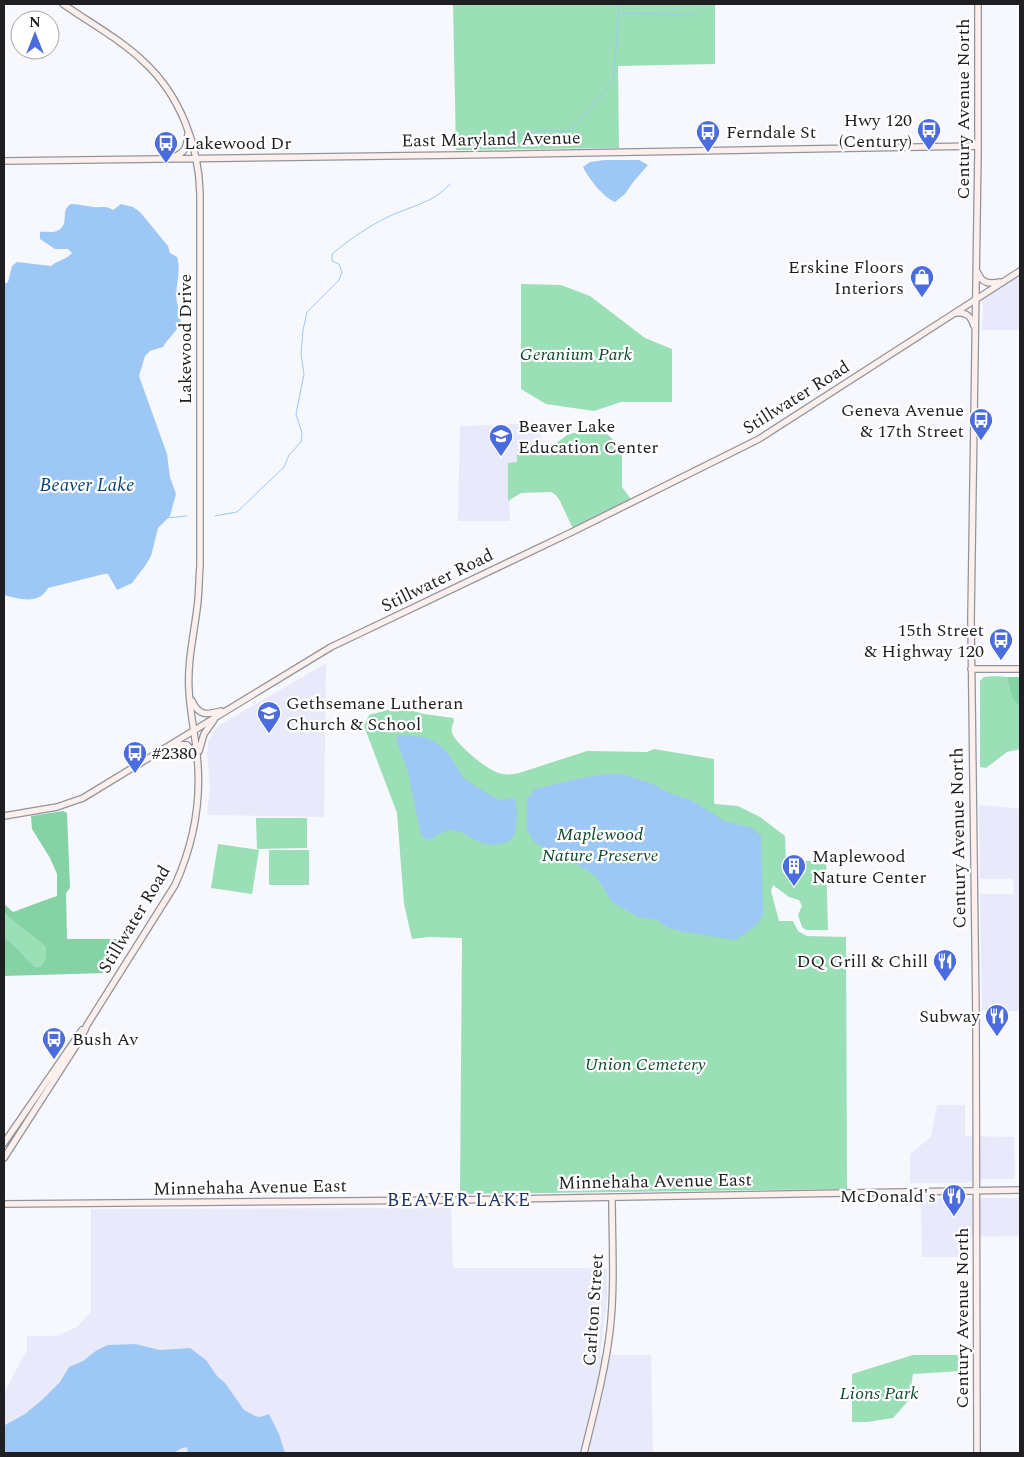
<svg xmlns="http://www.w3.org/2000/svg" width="1024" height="1457" viewBox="0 0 1024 1457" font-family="Spectral,serif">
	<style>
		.built { fill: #e8eafc }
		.green { fill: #9adfb5 }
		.forest { fill: #85d2a5 }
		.water { fill: #9dc8f6 }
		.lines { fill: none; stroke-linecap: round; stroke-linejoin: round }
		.stream { stroke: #9dc8f6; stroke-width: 1 }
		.secondary-casing { stroke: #92939c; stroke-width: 8 }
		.secondary { stroke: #fdf0ec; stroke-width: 5.5 }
		.labels { text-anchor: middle; stroke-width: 4.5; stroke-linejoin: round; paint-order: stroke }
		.street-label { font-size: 18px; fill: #1f1f23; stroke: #fff }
		.poi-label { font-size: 18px; fill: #1f1f23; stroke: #fff; text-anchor: end }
		.park-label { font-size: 18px; font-style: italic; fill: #0f4b2e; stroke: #fff }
		.water-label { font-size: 19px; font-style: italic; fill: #074377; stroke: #fff }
		.neighbourhood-label { font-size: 19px; letter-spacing: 1px; fill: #22336b; stroke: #fff }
	</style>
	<rect width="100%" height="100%" fill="#f7f7fe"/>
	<path class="built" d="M1020,275V330H982L983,304L984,299Z
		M541,423L542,488L520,490L509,496L510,521H458L460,426Z
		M326,663L324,817L207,815L210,786L207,754L208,742L218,726Z
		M982,805L1020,809V1011H982L980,894H1014L1013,879H980L979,806Z
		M937,1105H965V1136L1014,1137L1015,1179H983L963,1183H910V1154L931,1137Z
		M921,1198H1020V1236L967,1237V1257H922Z
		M451,1208L453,1268H607V1301L600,1355H651L653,1453H4V1393L27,1350V1336H56L77,1327L91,1312V1209Z"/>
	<path class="green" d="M453,4H715V64L618,66L619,148L456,150Z
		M521,284L561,285L590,296L645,338L672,349V402H621L594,411L546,404L521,389Z
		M570,433H606L622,448V487L633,502L574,531L560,501L556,495L551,492L521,493L508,501V463L517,462V450H547Z
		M995,676L1007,677L1012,698L1020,707V749L1007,752L986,768L980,767V681L984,677Z
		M399,707L424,714L453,718L454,721C452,725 451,729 452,733C457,745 484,767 496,772C503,775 511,775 519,773L587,751L647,752L654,749L714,759V802L715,804L738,806L760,817L785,836L786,861H826L828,930H806L802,927L798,915L802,906L799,900L789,897L773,885L771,891L779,921H793L798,931L807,936L846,937L847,1189L460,1194L462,938L429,937L412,939L404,904L397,813L364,726L369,715Z
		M256,818H307V848L257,849Z
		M218,844L259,850L252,894L211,888Z
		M269,850H309V885H269Z
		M4,912L13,921L46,947V957L43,966L35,967C24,957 16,945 4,937Z
		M913,1355H963L962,1371L913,1374L909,1400L893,1418L867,1422H852V1374Z"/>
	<path class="forest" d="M1007,677H1020V707L1012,698Z
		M63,811L67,813L70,888L66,893L67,939H129L106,973L4,976V937C16,945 24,957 35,967L42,966L46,957V947L13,921L4,912V904L13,912C28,907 41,901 57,896V874L50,858L32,829L31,816Z"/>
	<path class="water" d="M605,160H639L648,165L634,181L625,194L615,202C604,198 588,178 583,167L590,162Z
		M71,204C79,204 85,206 93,207C101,208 105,205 113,210L121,204L133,207L140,212L168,246L170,253L177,257C182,272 174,288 177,303C179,312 183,316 179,325C175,334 168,338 163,347L150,351L145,356L139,376L167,454L170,477L176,494L170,516L158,528L151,556L145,566L132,583L117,590L108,574H104L48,588C39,605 20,599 4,595V284L8,282L12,266L17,262L51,266C58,260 66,260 72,253L68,249H55L40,239V232C46,231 52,233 57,231C71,225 59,210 71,204Z
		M397,735L424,737L437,743L448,753L463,777L472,784L499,800L514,798C518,807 517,816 516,825C516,833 513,841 504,843C478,851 464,827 449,830C441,831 435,838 427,840L421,835L408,771L397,742Z
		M609,774H622L653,784L669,793L693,801L724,821L752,828L761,836L763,913L761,919L755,926L735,940L684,932L667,927L657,920L638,917L612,902L596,876L571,861L535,843L527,830V799L534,790L555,784L587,777Z
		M135,1344L160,1350L190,1348L206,1360L217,1376L225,1383L244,1410L255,1416L260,1417L269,1414L279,1434L285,1453H188L187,1447L180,1449L174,1453H7L4,1450L5,1425L25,1414L43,1399L60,1382L69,1367L83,1361L97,1350L108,1345Z"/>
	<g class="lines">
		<path class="stream" d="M620,13L699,15
			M487,142L543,130L570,131L575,126L613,82L617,39L619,4
			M215,516L237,512L284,467L289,455L301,442L302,433L296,414L304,374L301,354L303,330L307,312L339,280L342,272L339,264L332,261V254C350,239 370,225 392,215C412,206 435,202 450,184
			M166,518L187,516"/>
		<g class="secondary-casing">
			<path id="secondary" d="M173,157C186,153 187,146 188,133
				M4,161L460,155L978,146
				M978,273C982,284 990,284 1000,282
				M956,313C966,312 971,316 974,326
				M971,669H1020
				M192,701C199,716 206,715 221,711
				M172,744L187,745L197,756
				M199,751L204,734L214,720
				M4,816L57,807L83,798L331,647L574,531L759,439L1020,271
				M4,1143L82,1030
				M4,1158L81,1038L87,1025L175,885C194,843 202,801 197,755C195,734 190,712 189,691C187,659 195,631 198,600C199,589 199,577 200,566V194C199,146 180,95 144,62C120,39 90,23 63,4
				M4,1204L455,1200L1020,1190
				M584,1453C594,1412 605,1372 610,1330C615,1286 612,1241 612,1197
				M977,1453L976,1017L971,619L978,152V4"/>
		</g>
		<use href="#secondary" class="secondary"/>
	</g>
	<defs>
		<g id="bus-pin" transform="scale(1.25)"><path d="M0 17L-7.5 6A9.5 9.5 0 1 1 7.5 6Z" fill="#4b6cdf" stroke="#fff"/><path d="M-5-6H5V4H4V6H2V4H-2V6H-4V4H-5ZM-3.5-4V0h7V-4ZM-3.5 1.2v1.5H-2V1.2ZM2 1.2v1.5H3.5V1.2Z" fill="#fff"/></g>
		<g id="shop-pin" transform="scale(1.25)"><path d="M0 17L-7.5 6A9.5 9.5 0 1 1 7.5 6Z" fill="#4b6cdf" stroke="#fff"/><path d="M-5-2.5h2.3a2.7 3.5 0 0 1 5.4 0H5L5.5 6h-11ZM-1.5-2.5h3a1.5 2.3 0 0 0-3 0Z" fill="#fff"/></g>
		<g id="school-pin" transform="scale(1.25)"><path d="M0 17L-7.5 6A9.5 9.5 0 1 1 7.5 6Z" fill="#4b6cdf" stroke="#fff"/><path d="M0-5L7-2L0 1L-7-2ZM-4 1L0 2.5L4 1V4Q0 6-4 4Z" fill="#fff"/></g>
		<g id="building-pin" transform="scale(1.25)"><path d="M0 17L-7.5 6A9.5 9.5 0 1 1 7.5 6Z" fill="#4b6cdf" stroke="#fff"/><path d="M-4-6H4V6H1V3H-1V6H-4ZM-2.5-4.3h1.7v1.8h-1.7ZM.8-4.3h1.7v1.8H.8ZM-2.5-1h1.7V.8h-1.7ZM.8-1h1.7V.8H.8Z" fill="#fff"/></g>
		<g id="restaurant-pin" transform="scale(1.25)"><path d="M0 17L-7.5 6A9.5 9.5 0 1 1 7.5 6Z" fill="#4b6cdf" stroke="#fff"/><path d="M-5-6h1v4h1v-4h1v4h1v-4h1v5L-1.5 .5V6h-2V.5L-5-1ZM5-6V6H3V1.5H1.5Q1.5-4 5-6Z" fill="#fff"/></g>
	</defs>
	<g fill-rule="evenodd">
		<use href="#bus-pin" x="929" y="130"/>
		<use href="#bus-pin" x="708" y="132"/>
		<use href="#bus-pin" x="166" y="143"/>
		<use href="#shop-pin" x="922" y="277"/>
		<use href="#bus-pin" x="981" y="420"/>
		<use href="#school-pin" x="501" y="436"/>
		<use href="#bus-pin" x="1001" y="640"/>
		<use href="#school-pin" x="269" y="713"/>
		<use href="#bus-pin" x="135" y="753"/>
		<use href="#building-pin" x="794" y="866"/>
		<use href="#restaurant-pin" x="945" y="961"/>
		<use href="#restaurant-pin" x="997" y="1016"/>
		<use href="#bus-pin" x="54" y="1039"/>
		<use href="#restaurant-pin" x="954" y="1196"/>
	</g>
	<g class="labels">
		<g class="street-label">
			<text transform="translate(963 109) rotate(-90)" y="6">Century Avenue North</text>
			<text transform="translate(491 139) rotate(-1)" y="6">East Maryland Avenue</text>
			<text transform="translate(185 339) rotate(-90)" y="6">Lakewood Drive</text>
			<text transform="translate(796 397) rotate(-32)" y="6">Stillwater Road</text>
			<text transform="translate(437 580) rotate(-26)" y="6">Stillwater Road</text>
			<text transform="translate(958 838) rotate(-91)" y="6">Century Avenue North</text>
			<text transform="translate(134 919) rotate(-59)" y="6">Stillwater Road</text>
			<text transform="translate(655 1181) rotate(-1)" y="6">Minnehaha Avenue East</text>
			<text transform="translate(250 1187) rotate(-1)" y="6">Minnehaha Avenue East</text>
			<text transform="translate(593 1310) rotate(-86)" y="6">Carlton Street</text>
			<text transform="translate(962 1318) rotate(-90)" y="6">Century Avenue North</text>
		</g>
		<g class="poi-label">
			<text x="912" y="126">Hwy 120<tspan x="912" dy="21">(Century)</tspan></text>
			<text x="726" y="138" text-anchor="start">Ferndale St</text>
			<text x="184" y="149" text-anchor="start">Lakewood Dr</text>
			<text x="904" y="273">Erskine Floors<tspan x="904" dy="21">Interiors</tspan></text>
			<text x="964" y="416">Geneva Avenue<tspan x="964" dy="21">&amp; 17th Street</tspan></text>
			<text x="518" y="432" text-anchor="start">Beaver Lake<tspan x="518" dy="21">Education Center</tspan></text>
			<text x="984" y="636">15th Street<tspan x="984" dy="21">&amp; Highway 120</tspan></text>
			<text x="286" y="709" text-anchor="start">Gethsemane Lutheran<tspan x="286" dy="21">Church &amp; School</tspan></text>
			<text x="152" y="759" text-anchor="start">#2380</text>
			<text x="812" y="862" text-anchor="start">Maplewood<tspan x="812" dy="21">Nature Center</tspan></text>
			<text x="928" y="967">DQ Grill &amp; Chill</text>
			<text x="980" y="1022">Subway</text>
			<text x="72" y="1045" text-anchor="start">Bush Av</text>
			<text x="936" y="1202">McDonald's</text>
		</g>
		<g class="park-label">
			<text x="576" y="360">Geranium Park</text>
			<text x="600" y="840">Maplewood<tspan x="600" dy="21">Nature Preserve</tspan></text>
			<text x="645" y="1070">Union Cemetery</text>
			<text x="879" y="1399">Lions Park</text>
		</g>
		<g class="water-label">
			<text x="87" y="491">Beaver Lake</text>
		</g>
		<g class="neighbourhood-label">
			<text x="459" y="1206">BEAVER LAKE</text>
		</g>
	</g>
	<rect width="1024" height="1457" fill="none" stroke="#1f1f23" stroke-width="10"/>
	<g transform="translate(35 35)"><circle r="24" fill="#ffffff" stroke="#a5a5a7"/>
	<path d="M0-4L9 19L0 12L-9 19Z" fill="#4b6cdf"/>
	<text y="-8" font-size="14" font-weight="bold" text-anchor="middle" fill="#1f1f23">N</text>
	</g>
</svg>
